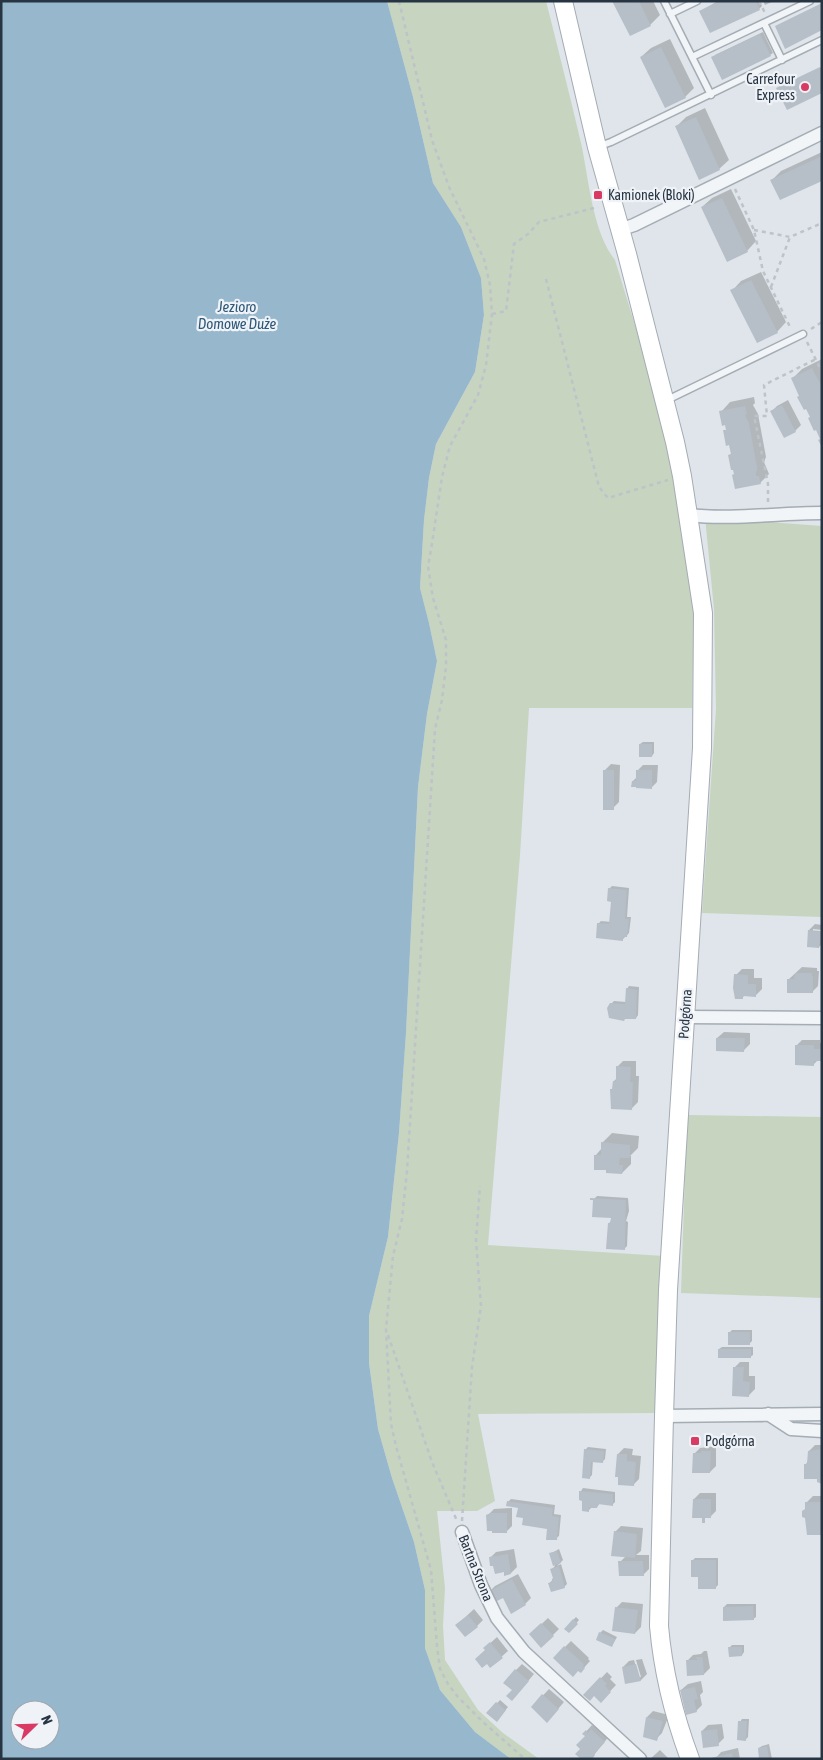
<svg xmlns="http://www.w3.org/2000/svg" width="823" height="1760" viewBox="0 0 823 1760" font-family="'Asap Condensed',sans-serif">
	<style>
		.green { fill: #c7d4c0 }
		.water { fill: #97b7cd; fill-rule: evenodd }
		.shadow { fill: #0003 }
		.building { fill: #b6bec7 }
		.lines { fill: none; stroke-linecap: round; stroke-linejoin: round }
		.lane-casing { stroke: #a4acb4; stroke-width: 9 }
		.street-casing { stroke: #a4acb4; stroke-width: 15 }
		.secondary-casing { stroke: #a4acb4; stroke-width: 20 }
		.path { stroke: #bdc3c9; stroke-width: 2.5; stroke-dasharray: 4 4; stroke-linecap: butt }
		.lane { stroke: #f2f5f8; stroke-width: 6 }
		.street { stroke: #f2f5f8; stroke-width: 12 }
		.secondary { stroke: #fff; stroke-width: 18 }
		.poi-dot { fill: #d93a63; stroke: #eff3f7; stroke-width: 2 }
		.labels { text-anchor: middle; stroke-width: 4.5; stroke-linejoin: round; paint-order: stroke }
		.poi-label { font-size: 14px; fill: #273442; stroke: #eff3f7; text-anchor: start }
		.street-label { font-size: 14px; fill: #273442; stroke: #eff3f7 }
		.water-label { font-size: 15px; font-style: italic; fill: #2e5879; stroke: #eff3f7 }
	</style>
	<rect width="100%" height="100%" fill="#dfe5ea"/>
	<path class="green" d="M387,1H546C558,49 570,96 581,143C589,179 592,231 615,260L669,436L694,609L692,708H529L520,855L488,1245L664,1256L656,1413L478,1414L495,1501L477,1511H437L445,1588L443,1626L445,1660L478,1710L503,1733L539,1759H511L475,1732L440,1690L425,1648V1590L414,1542L392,1478L378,1429L369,1363V1316L388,1237L399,1133L406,1033L418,787L427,714L437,661L429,623L420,588L424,520L429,478L436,444L475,372L484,315L481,278L461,227L433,183L413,97Z
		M705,517L822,526V917L702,913L716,709L714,609Z
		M687,1115L822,1117V1298L681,1293Z"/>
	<path class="water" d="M1,1H387L413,97L433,183L461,227L481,278L484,315L475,372L436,444L429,478L424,520L420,588L429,623L437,661L427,714L418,787L406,1033L399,1133L388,1237L369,1316V1363L378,1429L392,1478L414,1542L425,1590V1648L440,1690L475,1732L511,1759H1ZM20,1710H50V1740H20Z"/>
	<path class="shadow" d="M614,1H653L660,15L650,25L631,35Z
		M718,1H760L762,6L759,9L701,11Z
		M763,1H774L765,5Z
		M763,32L773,53L770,55H715Z
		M670,39L694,88L685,97L641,57L651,48Z
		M705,108L729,160L719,169L676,127L686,117Z
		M822,152V179L772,180L781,171Z
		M731,189L756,241L747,251L702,207L712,198Z
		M761,272L786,322L777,332L732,291L741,281Z
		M822,359V445L821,438L793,378L802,369Z
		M754,397L755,403L753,405L758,414L766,457L764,462L769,474L760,483L735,473L730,455L732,453L725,431L727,429L721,412L730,402Z
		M788,400L801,425L795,431L771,412L777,406Z
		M643,742H654V753L652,756L640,744Z
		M611,764L620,765L619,802L613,808L605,770Z
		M643,765H658L657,782L651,788L633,781L637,777V771Z
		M612,886L629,888L627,917H631L629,933L623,939L598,924L601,921L611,922L613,900L609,889Z
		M815,924L822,925V930L813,929V932H822V944L819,947L809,930Z
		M802,967L817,968V971H819L818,986L812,992L789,979Z
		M742,969H754V978H762V989L756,995H745L742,998L736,975Z
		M629,986L639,987L638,1015L636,1018L611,1004L614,1001L626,1002L627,989Z
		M724,1032L750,1033V1044L744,1050L717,1038Z
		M802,1040H820V1043H822L821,1060H818L814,1064L796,1046Z
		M623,1061H636V1076H639L638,1102L632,1108L611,1090L614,1087V1081L617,1078V1067Z
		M612,1133L639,1136L638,1148L630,1156H631V1164L622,1173L607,1169L596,1155L602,1148L603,1142Z
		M597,1196L628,1198L629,1211L626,1221L628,1222L627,1246L624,1249L609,1223L612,1221V1217L594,1199Z
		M732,1330H752V1341L749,1344L729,1333Z
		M722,1347H753V1355L750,1357L719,1349Z
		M740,1362H749V1376H755V1389L749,1395L734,1368Z
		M815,1445H822V1483L806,1464L808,1461L809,1451Z
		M716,1446V1466L710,1472L694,1454L700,1448Z
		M588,1447L606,1449L605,1459L602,1462L593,1460L592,1475L589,1478L585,1450Z
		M624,1448L633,1449L632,1455L641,1456L639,1479L633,1485L618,1454Z
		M583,1488L615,1492V1502L612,1505L600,1503L597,1507L591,1508L588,1511L584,1500L580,1499L581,1491Z
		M700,1493H716V1511L710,1517L694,1499Z
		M813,1496H822V1534L807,1508V1502Z
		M511,1499L555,1505L554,1514L561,1515L559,1536L556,1538L549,1527L524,1517L519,1506L508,1502Z
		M512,1508V1526L506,1532L488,1515L494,1509Z
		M621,1526L643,1528L641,1551L636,1555H649V1569L643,1575L620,1562L626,1556L615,1532Z
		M514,1549L517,1567L511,1573L505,1571L490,1558L496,1552Z
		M559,1549L563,1560L557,1566L561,1564L567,1584L564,1587L549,1584L554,1578L552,1569L555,1566L550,1554Z
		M695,1558H718V1585L715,1588L693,1560Z
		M518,1574L531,1598L525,1604L489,1592L495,1586Z
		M622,1602L643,1604L641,1627L635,1633L616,1608Z
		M727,1604H756V1617L753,1619L724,1607Z
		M474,1609L483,1620L477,1626L457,1625Z
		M576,1617L579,1620L569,1632L565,1629Z
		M548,1618L559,1629L542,1646L531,1634Z
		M603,1630L617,1637L612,1646L600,1633Z
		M497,1637L508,1651L491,1666L485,1648Z
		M571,1641L589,1658L588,1659L590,1661L581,1671L554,1658Z
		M732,1645H744V1652L742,1655L729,1648Z
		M704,1651H707L710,1668L704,1674L687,1661L693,1655L701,1654Z
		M642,1659L647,1674L641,1680L626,1683L623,1667L629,1661L634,1660L639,1677H641L636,1660Z
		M522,1664L534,1674L518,1693L514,1690L516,1670Z
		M607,1672L612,1677L610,1679L616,1685L601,1701L594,1695H585Z
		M701,1681L703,1692L700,1695L702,1705L696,1711L681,1690L688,1684Z
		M549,1689L564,1702L553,1715L532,1707Z
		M500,1700L508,1707L499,1718L488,1713Z
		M653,1711L669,1715L662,1733L656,1739L647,1717Z
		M742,1719H749L748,1737L745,1740L740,1722Z
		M598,1724L610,1735L594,1755L581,1748L586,1736L584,1734L592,1725L595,1727Z
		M722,1724L724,1738L718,1744L702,1731L708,1725Z
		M769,1744L772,1759H761L759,1748L762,1746Z
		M738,1748L740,1759H715L721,1752Z
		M660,1750L668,1758L667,1759H650Z"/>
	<path class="building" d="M612,1H639L651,26L630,36Z
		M719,1H756L760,10L710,33L699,11Z
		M822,3V30L785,49L775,26Z
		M760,34L771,56L722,80L711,57Z
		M661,47L686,98L665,108L640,57Z
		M820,67L822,70V93L787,110L776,88Z
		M696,117L720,170L699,180L675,126Z
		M822,156V181L780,200L770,180Z
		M722,198L748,252L727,262L701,207Z
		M751,280L778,333L757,343L730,290Z
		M812,368L822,387V447L818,440L820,439L816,430L814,431L808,418L810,417L806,409L804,410L797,397L799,396L791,378Z
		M782,405L796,432L784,438L770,411Z
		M745,406L747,414L745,415L749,423L757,467V471H756V476H759L761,484L735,489L732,475L734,474L733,470H731L728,455L731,454L729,445L726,446L723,430H726L725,425L722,426L719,411Z
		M639,744H652V757H639Z
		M603,770H614V810H603Z
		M636,770H652V789L636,788V787H631L632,781H636Z
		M608,888L627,890L625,919H629L627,937H623V941L596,938L597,923L609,924L611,902L607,901Z
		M808,930L821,931L819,948L807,947Z
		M795,973H812V976H813V993H787V979H794Z
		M734,974L748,975V984H756V997L743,996V999H735L733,988Z
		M626,988L637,990L636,1019H625L624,1021L609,1018L607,1008L610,1003L625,1004Z
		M716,1038H745L744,1052L716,1051Z
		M795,1045H814V1049H821V1061H814V1066L795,1065Z
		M616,1066L631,1067L630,1082H633L632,1110L611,1109L610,1089H612L613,1081H616Z
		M601,1142L630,1145V1158H620L619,1165H623L622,1174L606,1173V1170H594V1155H601Z
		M590,1198L626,1200L625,1250L606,1249L608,1223H610L611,1218L592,1217L593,1200H590Z
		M728,1332H750V1345H728Z
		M718,1349H751V1358H718Z
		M733,1367H744L743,1381L750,1382L749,1397L732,1396Z
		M584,1449L604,1451L603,1463L591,1462L590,1479L582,1478Z
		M822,1449V1484L817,1482V1479H804V1464H807L808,1451Z
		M701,1451H711L710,1473H692L693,1453H701Z
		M617,1454H627V1461L636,1462L634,1486L618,1485V1477H615Z
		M579,1491L613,1494V1506L598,1504L597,1508H589V1512L582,1511V1501L579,1500Z
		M693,1499H711V1518H705V1523H702V1518H692Z
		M507,1501L553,1508L552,1516L559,1517L557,1540H546L547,1529L522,1525L523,1518L516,1517L518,1508L506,1506Z
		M805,1502H822V1535H807L805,1518L802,1517V1511L805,1509Z
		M491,1513H507V1533H492V1531H487L486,1515Z
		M614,1531L637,1534L635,1558L611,1556Z
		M557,1551L561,1563L553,1566L549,1553Z
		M508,1554L511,1574L504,1576V1572L495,1574L493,1566H490L489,1557Z
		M691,1560H716V1589H698V1577H691Z
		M618,1561H643L644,1576H619Z
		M559,1566L565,1588L551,1592L548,1583L552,1582V1579L553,1578L550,1569Z
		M512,1579L526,1605L511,1614L503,1598L493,1603L488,1592Z
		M753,1606L754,1620L723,1621V1607Z
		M615,1607L638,1610L635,1634L612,1631Z
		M468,1615L478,1627L465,1637L455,1625Z
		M573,1619L578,1624L569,1633L564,1629Z
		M541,1623L554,1636L541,1648L529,1634Z
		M599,1632L615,1639L612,1647L596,1640Z
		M490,1642L503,1658L490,1668L487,1664L482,1668L475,1659L485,1650L483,1648Z
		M564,1646L584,1664L583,1666L585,1668L581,1673L578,1671L573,1677L553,1658Z
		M728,1647H742V1656L729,1657Z
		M696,1657H702L703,1659L704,1675L687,1676L686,1660H697Z
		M636,1664L641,1681L625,1684L622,1667Z
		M515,1669L529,1681L512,1701L506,1696L512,1690L503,1683Z
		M600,1677L607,1684L605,1686L611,1692L601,1703L594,1696L590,1701L583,1695Z
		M695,1687L698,1699L694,1700L697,1712L686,1715L680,1690Z
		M542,1694L559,1709L547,1723L531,1707Z
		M496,1702L506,1710L497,1722L486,1713Z
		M646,1717L663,1721L657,1741L643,1737Z
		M738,1721H747L746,1741L737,1740Z
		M591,1729L605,1742L594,1754L595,1755L592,1759H581L575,1754L580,1749L576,1745L585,1736L582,1734L586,1730L588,1733Z
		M717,1729L719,1746L703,1748L701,1731Z
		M767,1746L769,1759H759L758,1748Z
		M732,1753L733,1759H711V1758Z"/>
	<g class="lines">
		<g class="lane-casing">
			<path id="lane" d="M664,1L711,95
				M670,14L697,1
				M764,23L782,60
				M692,57L810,1
				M597,147L611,142L822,40
				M665,401L803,334"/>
		</g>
		<g class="street-casing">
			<path id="street" d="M619,230L634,225L822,133
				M688,515C733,520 777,513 822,513
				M685,1017L822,1018
				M768,1414L791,1429L822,1431
				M664,1416L822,1414
				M462,1532L481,1585L497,1618L524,1652L640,1759"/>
		</g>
		<g class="secondary-casing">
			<path id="secondary" d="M563,1L597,147L627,254L675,442L682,476L703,613L702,748L668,1290L664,1416L659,1626C663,1672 674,1716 690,1759"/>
		</g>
		<path class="path" d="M399,1L432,140L449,187L484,259L490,285L492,314L486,365L478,395L450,446L442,477L431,550L428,566L433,598L446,640V666L442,700L435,729L407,1171L402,1219L393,1256L386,1329L391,1424L396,1446L431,1570L437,1646L440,1669L448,1684L458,1697L483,1722L525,1759
			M759,1L765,13
			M735,189L754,230L763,271L791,329
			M754,230L790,237L822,223
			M546,279L599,487L608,498L668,480
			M771,287L790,237
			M492,314L506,311L514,244L528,234L539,222L598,207
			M811,329L822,322
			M807,342L822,372
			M768,502V484L754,416H767L764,385L816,359
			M388,1335L432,1462L457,1521
			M462,1521L472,1367L481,1306L476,1240L480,1186"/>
		<use href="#lane" class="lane"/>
		<use href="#street" class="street"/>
		<use href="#secondary" class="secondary"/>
	</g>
	<g class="poi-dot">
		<circle cx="805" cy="87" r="5"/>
		<rect x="593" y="190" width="10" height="10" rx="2.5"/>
		<rect x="690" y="1436" width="10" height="10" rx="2.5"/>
	</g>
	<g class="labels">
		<g class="poi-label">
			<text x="795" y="84" text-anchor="end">Carrefour<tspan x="795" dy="16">Express</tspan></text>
			<text x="608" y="200">Kamionek (Bloki)</text>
			<text x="705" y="1446">Podgórna</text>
		</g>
		<g class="street-label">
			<text transform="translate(685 1014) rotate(-86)" y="5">Podgórna</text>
			<text transform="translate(476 1568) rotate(68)" y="5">Bartna Strona</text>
		</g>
		<g class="water-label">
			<text x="237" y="312">Jezioro<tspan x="237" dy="17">Domowe Duże</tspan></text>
		</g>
	</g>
	<rect width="823" height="1760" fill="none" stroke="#273442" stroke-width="5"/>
	<g transform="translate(35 1725) rotate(67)"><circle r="24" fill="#eff3f7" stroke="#9fa7af"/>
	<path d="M0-4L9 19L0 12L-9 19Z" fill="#d93a63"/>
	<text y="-8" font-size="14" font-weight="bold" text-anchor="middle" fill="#273442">N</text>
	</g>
</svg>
